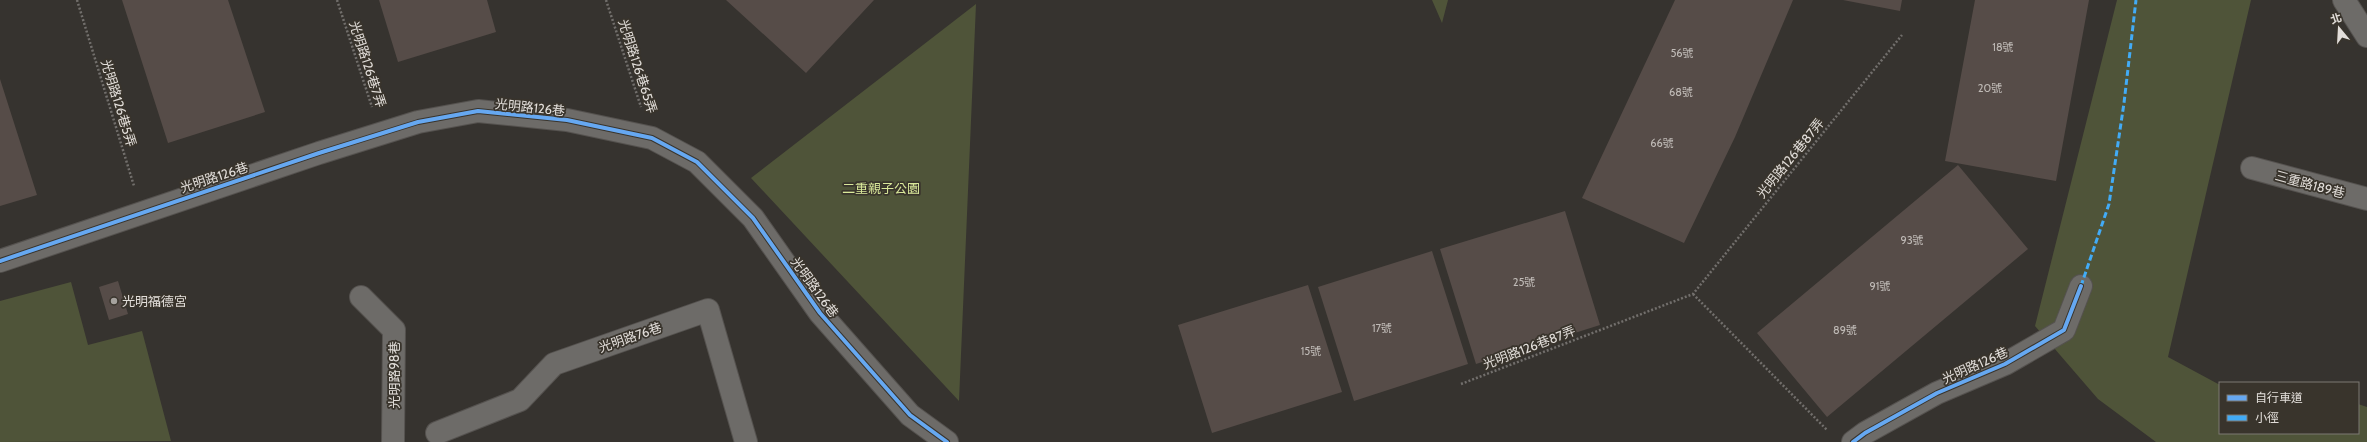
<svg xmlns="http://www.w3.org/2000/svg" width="2367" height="442" viewBox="0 0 2367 442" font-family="Cabin,'Noto Sans TC',sans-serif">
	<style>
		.green { fill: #4f5439 }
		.building { fill: #564c48 }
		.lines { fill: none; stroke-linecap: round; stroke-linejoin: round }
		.minor-casing { stroke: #55524f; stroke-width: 24 }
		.path { stroke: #726f6c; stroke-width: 2.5; stroke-dasharray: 2 2; stroke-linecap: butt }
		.minor { stroke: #6d6b68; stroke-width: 22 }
		.quiet { stroke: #42abf6; stroke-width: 3; stroke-dasharray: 6 3; stroke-linecap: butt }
		.cycleway-casing { stroke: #39342c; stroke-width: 6 }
		.cycleway { stroke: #66a8f1; stroke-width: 4 }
		.poi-dot { fill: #a6a29e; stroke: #39342c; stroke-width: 1.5 }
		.labels { text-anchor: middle; stroke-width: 3.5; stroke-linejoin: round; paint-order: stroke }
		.number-label { font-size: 11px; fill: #bfbab6 }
		.street-label { font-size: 13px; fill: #e2deda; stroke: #39342c }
		.park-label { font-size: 13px; fill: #d9e89a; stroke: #39342c }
		.poi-label { font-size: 13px; fill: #e2deda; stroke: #39342c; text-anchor: start }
	</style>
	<rect width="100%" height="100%" fill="#36332f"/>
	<path class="green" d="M1432,0H1448L1442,23Z
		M2117,0H2251L2168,357L2220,385V433H2358V404L2367,407V442H2156L2098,399L2035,326Z
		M976,4L959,401L751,178Z
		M71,282L88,345L142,331L171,441L0,442V301Z"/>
	<path class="building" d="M122,0H228L265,112L168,143Z
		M379,0H487L496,32L398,62Z
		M726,0H874L806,73Z
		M1675,0H1793L1735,137L1684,243L1582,198Z
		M1843,0H1902L1900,11Z
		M1975,0H2089L2056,181L1945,161Z
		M0,79L37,195L0,206Z
		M1958,165L2028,249L1827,417L1757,333Z
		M1565,211L1600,325L1476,364L1440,249Z
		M1432,251L1468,364L1354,401L1318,287Z
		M118,281L128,314L109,320L99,287Z
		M1308,285L1342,392L1212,433L1178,325Z"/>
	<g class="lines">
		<g class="minor-casing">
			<path id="minor" d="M2344,0L2367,36
				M2252,168L2367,199
				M0,261L319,153L418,122L478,111L567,120L652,138L697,162L753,218L820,313L910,415L947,442
				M361,297L394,330L393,442
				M437,433L520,400L554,364L708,310L746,442
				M1853,442L1865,433L1937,393L2005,364L2064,330L2081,286"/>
		</g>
		<path class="path" d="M77,0L134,186
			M337,0L372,107
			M606,0L641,107
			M1693,294L1827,430
			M1461,384L1693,294L1902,35"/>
		<use href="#minor" class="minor"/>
		<path class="quiet" d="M2081,286L2109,204L2124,103L2136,0"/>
		<g class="cycleway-casing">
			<path id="cycleway" d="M0,261L319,153L418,122L478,111L567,120L652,138L697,162L753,218L820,313L910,415L947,442
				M1853,442L1865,433L1937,393L2005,364L2064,330L2081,286"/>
		</g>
		<use href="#cycleway" class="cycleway"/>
	</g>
	<circle class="poi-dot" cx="114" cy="301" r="4"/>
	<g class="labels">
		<g class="number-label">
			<text x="2003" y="51">18號</text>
			<text x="1682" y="57">56號</text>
			<text x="1990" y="92">20號</text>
			<text x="1681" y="96">68號</text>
			<text x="1662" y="147">66號</text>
			<text x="1912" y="244">93號</text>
			<text x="1524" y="286">25號</text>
			<text x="1880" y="290">91號</text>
			<text x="1382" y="332">17號</text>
			<text x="1845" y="334">89號</text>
			<text x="1311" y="355">15號</text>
		</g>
		<g class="street-label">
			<text transform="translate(368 64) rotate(72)" y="5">光明路126巷7弄</text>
			<text transform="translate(638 66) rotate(72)" y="5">光明路126巷65弄</text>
			<text transform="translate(119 103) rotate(73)" y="5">光明路126巷5弄</text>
			<text transform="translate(530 107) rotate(6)" y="5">光明路126巷</text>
			<text transform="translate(1790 158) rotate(-51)" y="5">光明路126巷87弄</text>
			<text transform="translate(214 177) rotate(-18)" y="5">光明路126巷</text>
			<text transform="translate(2310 184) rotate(15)" y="5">三重路189巷</text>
			<text transform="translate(815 287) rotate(54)" y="5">光明路126巷</text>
			<text transform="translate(630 337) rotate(-19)" y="5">光明路76巷</text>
			<text transform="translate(1529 347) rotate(-21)" y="5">光明路126巷87弄</text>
			<text transform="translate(1975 365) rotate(-24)" y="5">光明路126巷</text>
			<text transform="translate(394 375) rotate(-90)" y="5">光明路98巷</text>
		</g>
		<g class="park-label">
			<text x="881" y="193">二重親子公園</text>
		</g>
		<g class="poi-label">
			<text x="122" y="306">光明福德宮</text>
		</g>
	</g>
	<rect x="2219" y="382" width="140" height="52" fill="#39342c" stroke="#7d7872"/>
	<rect x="2227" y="395" width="20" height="6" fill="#66a8f1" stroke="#7d7872"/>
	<text x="2255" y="402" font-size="12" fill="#e2deda">自行車道</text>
	<rect x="2227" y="415" width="20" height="6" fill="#42abf6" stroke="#7d7872"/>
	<text x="2255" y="422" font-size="12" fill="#e2deda">小徑</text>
	<g transform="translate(2339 28) rotate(342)" stroke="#39342c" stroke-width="3" paint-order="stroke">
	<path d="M0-3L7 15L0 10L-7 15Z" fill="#e2deda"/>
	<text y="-6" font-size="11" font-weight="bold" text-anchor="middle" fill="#e2deda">北</text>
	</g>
</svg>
